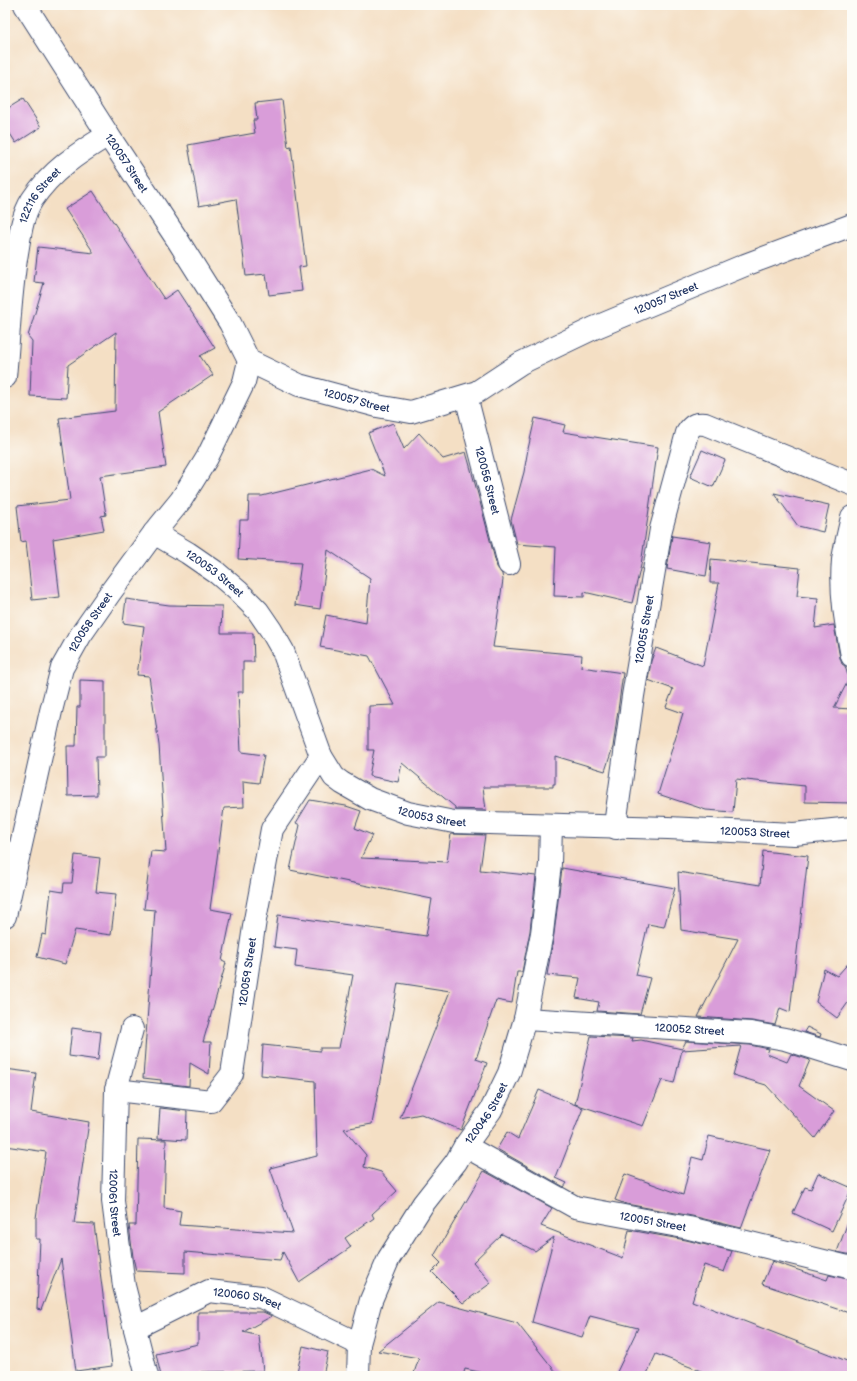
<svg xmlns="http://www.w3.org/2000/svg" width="857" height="1381" viewBox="0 0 857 1381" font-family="'Balsamiq Sans',sans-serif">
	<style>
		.building { fill: #d99dd9 }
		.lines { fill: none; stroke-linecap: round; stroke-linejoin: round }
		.street-casing { stroke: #3c496d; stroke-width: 24 }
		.street { stroke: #fff; stroke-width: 22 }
		.labels { text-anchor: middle; stroke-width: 3; stroke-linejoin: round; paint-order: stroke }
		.street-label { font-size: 11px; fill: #1b2f5e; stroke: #fdfcf7 }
	</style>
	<rect width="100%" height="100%" fill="#fdfcf7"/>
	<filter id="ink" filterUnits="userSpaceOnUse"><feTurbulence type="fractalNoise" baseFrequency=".025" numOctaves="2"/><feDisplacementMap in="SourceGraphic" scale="8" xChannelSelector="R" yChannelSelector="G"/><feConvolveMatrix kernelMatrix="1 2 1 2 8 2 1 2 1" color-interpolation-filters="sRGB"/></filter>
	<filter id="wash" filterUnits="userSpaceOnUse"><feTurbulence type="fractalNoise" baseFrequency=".012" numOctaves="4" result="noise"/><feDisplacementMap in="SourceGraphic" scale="16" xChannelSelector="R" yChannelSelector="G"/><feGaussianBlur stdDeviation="0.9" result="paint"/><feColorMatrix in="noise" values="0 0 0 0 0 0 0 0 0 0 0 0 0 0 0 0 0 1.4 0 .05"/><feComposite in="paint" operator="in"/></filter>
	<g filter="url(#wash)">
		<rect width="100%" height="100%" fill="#f4dfc4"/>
		<g id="blocks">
			<path class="building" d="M23,99L41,127L16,143L5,126V110Z
				M282,100L288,147L291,146L306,266L299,267L302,291L269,295L266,274L246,276L236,199L199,206L188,145L255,133L253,120H257L255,103Z
				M93,191L164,299L177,290L215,348L200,356L213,375L158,412L166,467L100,476L106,515L101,516L104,530L53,539L60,597L32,600L26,541L21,542L17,506L70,500L59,418L115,411L116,332L68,365L66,398L30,396L32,341L28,336L44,283L34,282L38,247L94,253L65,209Z
				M535,418L565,425L563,432L658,447L641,565L632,603L584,592V597L554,596L556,547L517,544L511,520L524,472L528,449Z
				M393,423L404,449L419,433L443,459L466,452L479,498L497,567L502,574L503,580L493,647L582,655L581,667L623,673L613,747L605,771L555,756V784H553V787H483L486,810L455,809V807L402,763L398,782L369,776L374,750H368V714H369V706L395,705L369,656L320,647L326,615L366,623L370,578L328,550L320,609L295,605L301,563L238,559L240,520H248L249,496H262L371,469L385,476L368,433Z
				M702,450L725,460L713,487L690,477Z
				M774,493L829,505L823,532L798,526Z
				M672,536L711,542L706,576L667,569Z
				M711,559L800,568L797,596L818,598L815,628L834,625L840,658L842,664L845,666L849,679L834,708L852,709V803L805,802V786L736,779L733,812L706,810L658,794L683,713L666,707L673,689L648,680L651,661L656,648L703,666L719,583H710Z
				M126,599L169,605L222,606L221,633H253L254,662H243V692H238L241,752L264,755L259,783L243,781L244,807L224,808L210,909L232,913L222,961L226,963L203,1042H211L209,1074L190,1063L189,1086L161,1083V1080L143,1078L155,910L144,909L151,851L166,852L159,745L149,676L137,675L144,626L123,623Z
				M80,680L105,681V757H96L97,795L68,796L67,746H76L77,707H80Z
				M310,800L346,806L361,811L355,828L372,835L361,858L447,862L451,834L485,835L480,870L536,876L530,931L522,972H517L512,1003L496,1000L476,1059L487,1063L461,1130L421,1114L400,1118L450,991L398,983L372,1124L344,1129L366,1155L364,1167L381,1172L397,1191L372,1214L374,1218L345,1238L351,1247L299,1282L283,1252L280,1260L185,1252V1273L136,1271L133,1257L129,1225H136L138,1139L166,1140L164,1208L181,1211L179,1225L293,1233L270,1168L317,1156L315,1081L261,1075L263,1045L320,1051V1048H339L353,975L295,967L297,950L274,947L278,915L426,936L432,899L290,870L300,825L296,823Z
				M763,851L808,856L790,1012L780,1008L775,1025L752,1021L698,1017L738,939L681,930L678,872L760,885Z
				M75,855L100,858L96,892L116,894L111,935L75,930L65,964L37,957L42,934L46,935L51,890L63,892L64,883H72Z
				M562,868L675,888L664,927L648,924L636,975L650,978L640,1014L597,1011L599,1002L576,998L580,978L547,975L554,934Z
				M852,959V997L837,1018L816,1002L824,969L837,976Z
				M807,1027L821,1034L820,1037L804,1032Z
				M72,1028L101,1032L98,1060L69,1056Z
				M591,1036L633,1038L632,1041L641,1040L682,1049L686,1041L750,1045L769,1049L767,1054L787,1062L791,1054L810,1060L799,1086L834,1111L815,1138L766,1085L733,1075L741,1046L682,1050L674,1083L662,1080L643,1126L575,1104Z
				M5,1069L36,1073L31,1112L89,1122L74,1223L94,1224L112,1366L76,1371L61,1259L41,1310L37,1309L40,1239H36V1218L46,1152L5,1146Z
				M539,1090L583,1108L556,1178L567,1183L564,1187L497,1149L507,1132L518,1139Z
				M160,1108L187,1111L186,1140L158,1138Z
				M709,1136L770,1150L741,1228L692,1216L626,1204L615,1200L625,1174L683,1195L692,1157L703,1160Z
				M484,1171L552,1208L541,1226L623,1258L629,1230L686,1240L732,1251L724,1272L704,1265L692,1301L852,1363V1376H714L656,1354L646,1376H615L638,1328L590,1316L582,1337L532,1322L554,1237L535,1251L502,1234L473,1262L491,1283L463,1303L432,1272L441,1263L434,1256Z
				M818,1173L852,1188L832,1231L793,1213L805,1187L811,1189Z
				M849,1219L852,1220V1255L837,1252Z
				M772,1261L827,1280L829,1275L852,1280V1314L762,1284Z
				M439,1302L517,1323L559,1376H498L465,1369L463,1376H413L419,1358L378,1351Z
				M198,1312H263L272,1316L243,1332L259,1336L263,1371L201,1372L202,1376H161L156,1354L198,1344Z
				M303,1346L328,1352L323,1376H296Z"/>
		</g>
	</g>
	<g filter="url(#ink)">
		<use href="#blocks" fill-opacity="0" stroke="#3c496d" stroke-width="1"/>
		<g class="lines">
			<g class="street-casing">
				<g id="street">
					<path id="s1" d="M25,5L108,135L177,239L230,323L249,361L299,385L377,406L411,412L477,392L521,363L594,328L745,265L852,225"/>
					<path id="s2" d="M5,377C9,336 10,294 17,253C20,235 22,216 32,200C51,171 78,153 108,135"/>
					<path id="s3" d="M466,396L509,564"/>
					<path d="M852,517C849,531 845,546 843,560C840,592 846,624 852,656"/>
					<path id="s4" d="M154,533L188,553L217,573L238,591L258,611L271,630L283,651L321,756L334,777L342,783L370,799L408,813L454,822L668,828L794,834L852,828"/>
					<path id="s5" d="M616,828L615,825L633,696L661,529L687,433C692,425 695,423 705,424L852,484"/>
					<path id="s6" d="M5,916L51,711L62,668L80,636L110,593L154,533L181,500L207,458L244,382L249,361"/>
					<path id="s7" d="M525,1019L751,1033L785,1039L852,1060"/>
					<path id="s8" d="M132,1029L116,1090L113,1201L124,1286L147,1376"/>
					<path id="s9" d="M116,1090L211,1101L232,1074L255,920L272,829L321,756"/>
					<path id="s10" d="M465,1146L575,1207L689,1228L852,1268"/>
					<path id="s11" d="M135,1328L209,1291L261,1297L359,1344"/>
					<path id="s12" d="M358,1376L359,1344L371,1300L389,1258L423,1204L456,1162L465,1146L491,1110L509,1073L525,1019L542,933L550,864L551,825"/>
				</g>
			</g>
			<use href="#street" class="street"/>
		</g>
	</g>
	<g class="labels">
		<g class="street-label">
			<text dy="4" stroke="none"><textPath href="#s1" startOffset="188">120057 Street</textPath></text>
			<text dy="4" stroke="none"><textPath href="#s2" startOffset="188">122116 Street</textPath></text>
			<text dy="4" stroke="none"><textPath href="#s1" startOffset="872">120057 Street</textPath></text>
			<text dy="4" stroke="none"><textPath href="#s1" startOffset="536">120057 Street</textPath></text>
			<text dy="4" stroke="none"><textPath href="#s3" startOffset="87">120056 Street</textPath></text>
			<text dy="4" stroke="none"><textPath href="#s4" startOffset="73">120053 Street</textPath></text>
			<text dy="4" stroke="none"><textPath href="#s6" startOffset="308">120058 Street</textPath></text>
			<text dy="4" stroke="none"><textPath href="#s5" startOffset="201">120055 Street</textPath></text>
			<text dy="4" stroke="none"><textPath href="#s4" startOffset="421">120053 Street</textPath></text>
			<text dy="4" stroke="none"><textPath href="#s4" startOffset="745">120053 Street</textPath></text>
			<text dy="4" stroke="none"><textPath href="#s9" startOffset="233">120059 Street</textPath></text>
			<text dy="4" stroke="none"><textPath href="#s7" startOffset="165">120052 Street</textPath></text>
			<text dy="4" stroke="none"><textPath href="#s12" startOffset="298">120046 Street</textPath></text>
			<text dy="4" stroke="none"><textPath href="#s8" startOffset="176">120061 Street</textPath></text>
			<text dy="4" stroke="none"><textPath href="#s10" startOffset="205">120051 Street</textPath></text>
			<text dy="4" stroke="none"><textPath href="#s11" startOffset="122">120060 Street</textPath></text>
		</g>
	</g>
	<rect width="857" height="1381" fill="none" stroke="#fdfcf7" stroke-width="20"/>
</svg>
